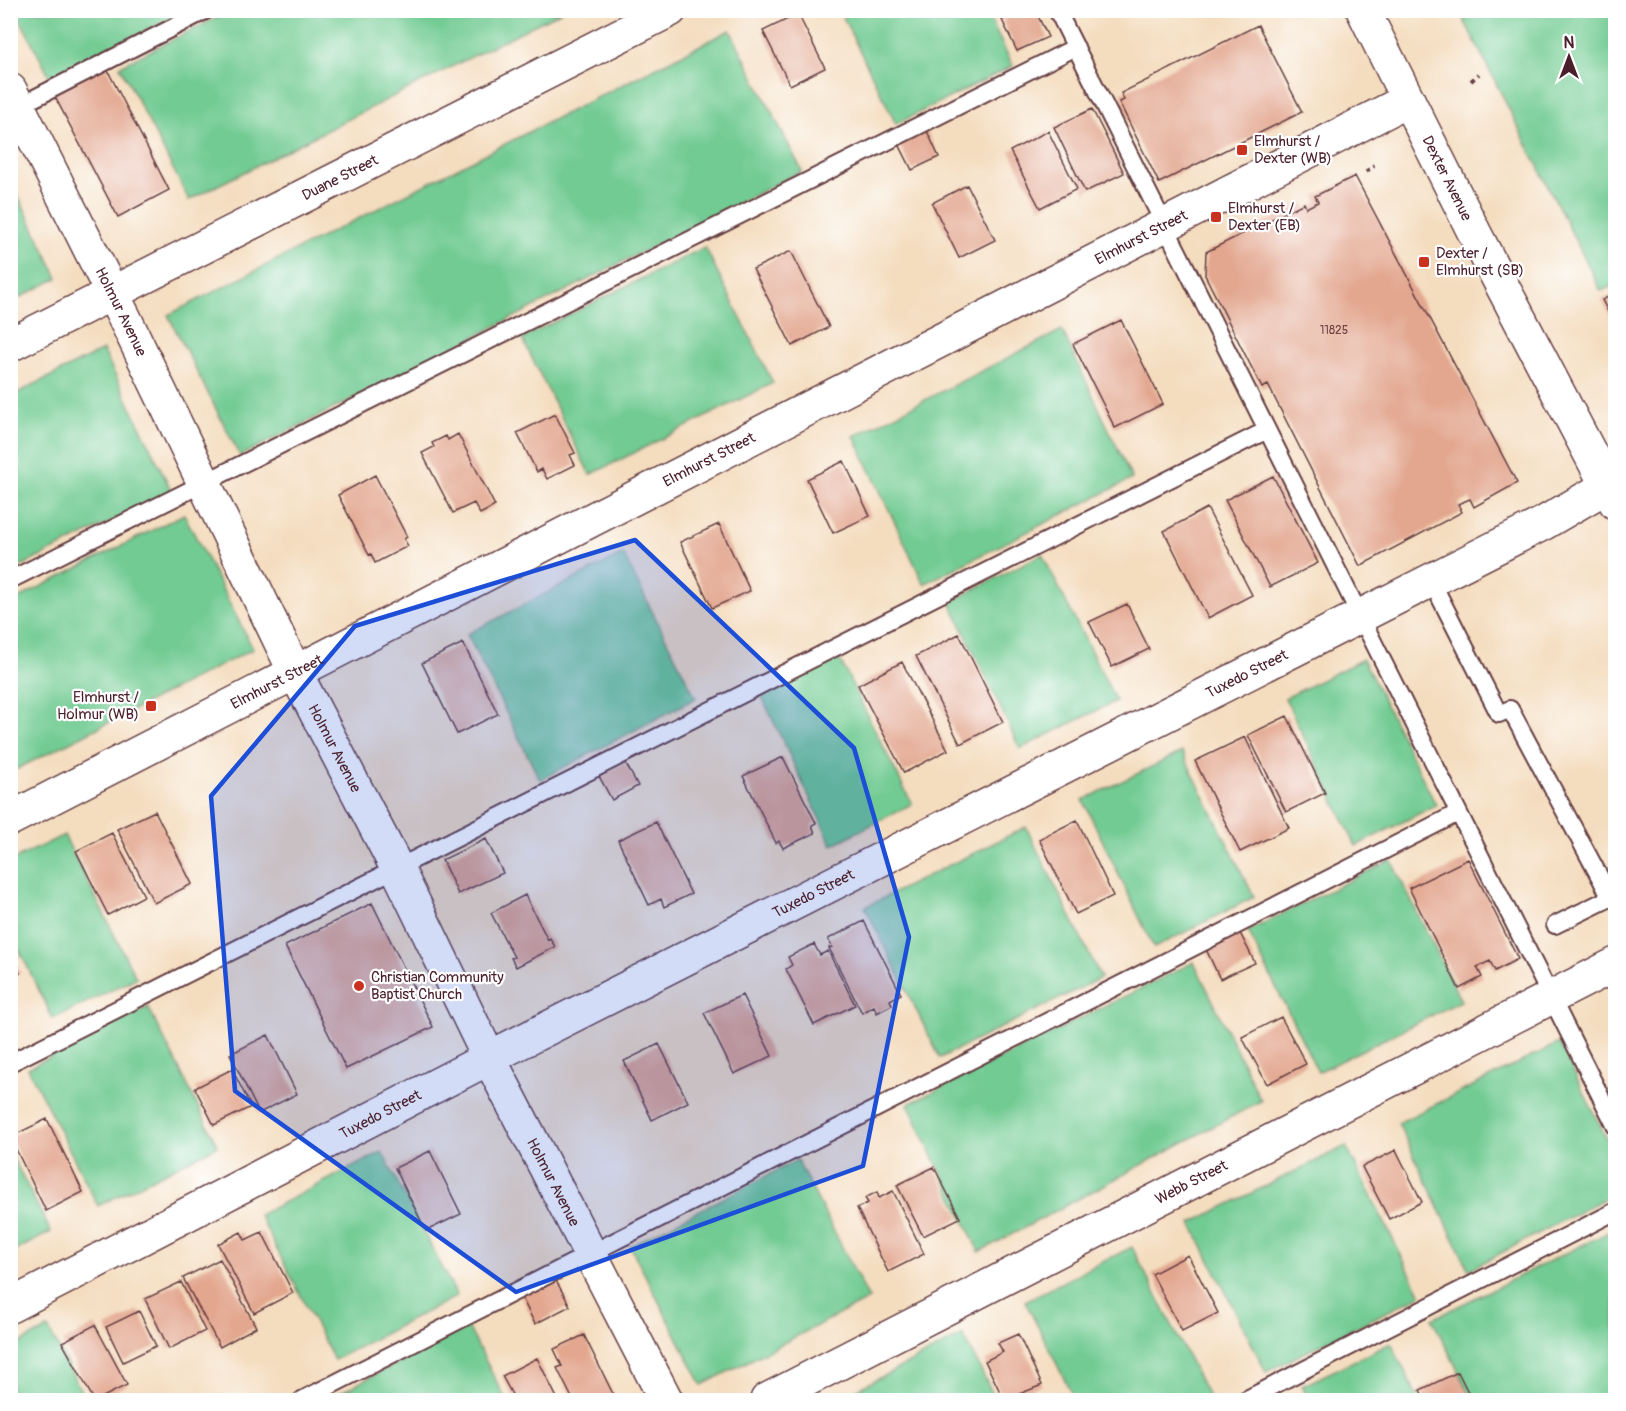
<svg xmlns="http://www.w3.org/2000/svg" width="1626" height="1411" viewBox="0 0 1626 1411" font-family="Pangolin,sans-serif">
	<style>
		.green { fill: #71cb92; stroke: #5e755e; stroke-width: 1.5 }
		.building { fill: #e3a790 }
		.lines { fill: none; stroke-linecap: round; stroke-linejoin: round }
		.service-casing { stroke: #643c41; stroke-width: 20 }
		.minor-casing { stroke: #643c41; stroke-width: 36 }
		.tertiary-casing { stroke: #643c41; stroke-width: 36 }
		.path { stroke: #643c41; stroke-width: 4; stroke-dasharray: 4.5 4.5; stroke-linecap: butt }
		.service { stroke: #fff; stroke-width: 16 }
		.minor { stroke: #fff; stroke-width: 33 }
		.tertiary { stroke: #fff; stroke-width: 33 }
		.marked { fill: #1d4ed8; fill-opacity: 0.2; stroke: #1d4ed8; stroke-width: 4.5; stroke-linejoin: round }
		.poi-dot { fill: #c8321e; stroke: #fff; stroke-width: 2 }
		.labels { text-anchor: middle; stroke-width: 4.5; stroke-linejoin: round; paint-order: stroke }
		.number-label { font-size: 12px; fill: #704144 }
		.poi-label { font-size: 15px; fill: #4a1f2b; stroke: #fff; text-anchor: start }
		.street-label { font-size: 15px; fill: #4a1f2b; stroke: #fff }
	</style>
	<rect width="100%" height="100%" fill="#fff"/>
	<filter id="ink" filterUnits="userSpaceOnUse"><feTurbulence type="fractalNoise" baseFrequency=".0167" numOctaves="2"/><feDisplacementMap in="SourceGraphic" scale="12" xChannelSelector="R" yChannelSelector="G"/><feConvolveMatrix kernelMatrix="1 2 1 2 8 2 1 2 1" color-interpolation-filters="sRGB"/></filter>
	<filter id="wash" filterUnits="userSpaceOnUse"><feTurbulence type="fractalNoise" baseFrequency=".008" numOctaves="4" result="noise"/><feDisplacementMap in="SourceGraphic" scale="24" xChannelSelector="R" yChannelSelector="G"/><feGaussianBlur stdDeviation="1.35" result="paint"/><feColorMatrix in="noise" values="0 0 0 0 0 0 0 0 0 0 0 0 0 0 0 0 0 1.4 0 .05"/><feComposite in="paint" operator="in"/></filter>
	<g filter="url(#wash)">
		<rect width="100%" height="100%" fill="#f4ddbf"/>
		<path class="green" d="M16,11H186L50,78Z
			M230,11V10L562,11L189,200L120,66Z
			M840,11H986L1013,66L896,124Z
			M1474,11H1615V285L1601,291L1464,20Z
			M730,30L802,171L240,456L168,315Z
			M11,181L58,278L11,302H10Z
			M705,247L773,383L590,475L522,338Z
			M1062,330L1132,479L924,584L854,436Z
			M103,350L172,492L11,571V396Z
			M184,514L253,649L11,772V602Z
			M623,554L696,698L540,780L467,634Z
			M1042,554L1116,701L1020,749L950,602Z
			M839,658L912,804L832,845L762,697Z
			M1363,659L1436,805L1356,846L1285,698Z
			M1182,752L1254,897L1154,948L1083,800Z
			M1026,827L1101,978L940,1058L865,907Z
			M64,835L136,978L53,1019L11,933V861Z
			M1391,860L1461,1001L1318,1072L1248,931Z
			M1194,962L1261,1101L979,1252L908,1104Z
			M148,1007L218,1146L98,1206L28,1068Z
			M1559,1043L1615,1155V1193L1469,1270L1398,1123Z
			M1346,1146L1421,1295L1266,1372L1191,1223Z
			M382,1152L457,1296L334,1360L259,1215Z
			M11,1154L51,1232L11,1253H10Z
			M797,1160L869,1299L702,1385L630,1246Z
			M1615,1229V1400H1473L1432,1319Z
			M1132,1247L1210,1400H1075L1025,1301Z
			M468,1327L506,1400H326Z
			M48,1328L86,1400H11V1348Z
			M963,1335L996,1400H847L844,1396Z
			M1391,1343L1419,1400H1309L1302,1386Z"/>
		<g id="blocks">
			<path class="building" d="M1021,10H1035L1048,37L1017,51L1002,20Z
				M798,14L825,68L790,85L763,31Z
				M1258,25L1302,112L1159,183L1119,102L1124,100L1121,93Z
				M106,67L169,190L118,217L53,93Z
				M1092,109L1124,173L1085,192L1054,127Z
				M927,131L939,157L912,170L899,144Z
				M1048,131L1077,189L1040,208L1010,151Z
				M1355,176L1517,483L1474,507L1470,499L1458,504L1462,512L1360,566L1268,385L1262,388L1205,275L1206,252L1304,203L1306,208L1318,202L1315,196Z
				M967,185L995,240L959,258L932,203Z
				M791,251L829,327L792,346L753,269Z
				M1616,293V327L1602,300Z
				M1121,320L1163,404L1115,428L1073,344Z
				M555,414L575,453L570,455L575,465L547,479L542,469L537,472L517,433Z
				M458,434L495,506L480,514L474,503L453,513L422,453L434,447L432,443L446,436L448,440Z
				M844,461L870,516L833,533L807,479Z
				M375,475L407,537L404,539L408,546L375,563L371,554L369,555L338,495Z
				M1273,476L1318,563L1270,587L1225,500Z
				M1207,508L1252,595L1208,618L1164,531Z
				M719,524L750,591L712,608L680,542Z
				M1127,604L1149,649L1112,667L1089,622Z
				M959,634L1003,722L960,744L916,656Z
				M463,643L498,714L457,734L422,663Z
				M902,662L948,750L904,773L858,685Z
				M1287,716L1325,793L1286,812L1248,735Z
				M1245,737L1289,828L1240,852L1195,761Z
				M783,757L816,823L812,825L815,833L783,848L779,841L776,843L743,776Z
				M625,762L638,786L612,800L599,776Z
				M155,811L192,884L154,903L117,829Z
				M1077,820L1113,896L1076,914L1039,839Z
				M656,822L691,894L664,907L661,899L649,905L618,840Z
				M112,833L144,896L108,915L76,851Z
				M486,839L503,873L458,894L442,860Z
				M1468,859L1518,959L1495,971L1490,961L1477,967L1482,977L1459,989L1409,888Z
				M525,895L548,940L550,938L555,947L516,967L511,958L514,957L491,913Z
				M372,903L433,1027L346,1069L285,946Z
				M864,921L901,994L890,1000L892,1005L877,1013L874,1006L862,1013L829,948L832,947L828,939Z
				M1239,931L1255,963L1220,979L1205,947Z
				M814,944L820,955L828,951L855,1005L814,1025L786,969L792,965L788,957Z
				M10,953L20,973L10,977Z
				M742,995L772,1056L734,1074L704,1013Z
				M1281,1017L1306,1064L1267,1084L1242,1037Z
				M268,1035L297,1094L259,1113L230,1054Z
				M659,1044L688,1102L652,1120L624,1061Z
				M232,1069L251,1107L214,1125L195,1088Z
				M47,1119L83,1192L46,1211L10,1137Z
				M1396,1150L1422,1202L1389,1219L1362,1167Z
				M430,1151L461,1214L426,1231L395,1168Z
				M934,1167L960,1218L923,1236L897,1185Z
				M893,1191L924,1254L888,1272L857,1208L868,1203L865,1198L877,1192L879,1198Z
				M241,1232L245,1240L262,1232L293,1293L254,1313L218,1244Z
				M1188,1255L1218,1313L1182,1331L1152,1274Z
				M220,1259L256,1327L220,1347L183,1278Z
				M554,1277L570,1306L535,1324L520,1294Z
				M181,1282L205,1331L169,1349L145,1299Z
				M139,1311L156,1346L123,1362L106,1327Z
				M95,1325L127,1385L97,1400H94L62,1342Z
				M1018,1334L1042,1385L1004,1400L985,1361L1003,1352L998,1343Z
				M584,1335L616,1400H586L585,1397L573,1400L557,1368L562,1366L554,1349Z
				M537,1358L558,1400H515L502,1376Z
				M1458,1372L1472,1400H1425L1420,1390Z"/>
		</g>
	</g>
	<g filter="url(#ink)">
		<use href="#blocks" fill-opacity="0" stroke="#643c41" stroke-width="1.5"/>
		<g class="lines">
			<g class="service-casing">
				<path id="service" d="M1057,10L1616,1127
					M19,106L207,10
					M1430,578L1499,714L1510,709L1611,898
					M10,580L1076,47
					M1555,925L1616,895
					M10,1063L1267,430
					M302,1400L1458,813
					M1245,1400L1616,1211"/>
			</g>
			<g class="minor-casing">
				<g id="minor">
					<path id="s1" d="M10,90L126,321L296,674L397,868L489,1058L666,1400"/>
					<path id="s2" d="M10,345L670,10"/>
					<path id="s3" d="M10,819L1408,100"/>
					<path id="s4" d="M10,1306L489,1058L1544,523L1616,481"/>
					<path id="s5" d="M767,1400L1616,964"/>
				</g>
			</g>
			<g class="tertiary-casing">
				<g id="tertiary">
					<path id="s6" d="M1363,10L1475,234L1616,503"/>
				</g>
			</g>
			<path class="path" d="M1471,81L1479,74
				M1366,172L1374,165"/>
			<use href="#service" class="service"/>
			<use href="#minor" class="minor"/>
			<use href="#tertiary" class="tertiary"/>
		</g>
	</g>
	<path class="marked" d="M635,540L854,748L909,937L863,1166L516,1292L235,1091L211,796L355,626Z"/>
	<g class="poi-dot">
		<rect x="1236" y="144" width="12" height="12" rx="3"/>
		<rect x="1210" y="211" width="12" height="12" rx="3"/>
		<rect x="1418" y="256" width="12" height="12" rx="3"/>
		<rect x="145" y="700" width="12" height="12" rx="3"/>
		<circle cx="359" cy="986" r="6"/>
	</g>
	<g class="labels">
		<g class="number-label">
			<text x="1334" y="334">11825</text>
		</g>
		<g class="poi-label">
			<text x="1254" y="146">Elmhurst /<tspan x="1254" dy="17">Dexter (WB)</tspan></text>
			<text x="1228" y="213">Elmhurst /<tspan x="1228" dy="17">Dexter (EB)</tspan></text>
			<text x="1436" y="258">Dexter /<tspan x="1436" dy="17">Elmhurst (SB)</tspan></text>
			<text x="139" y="702" text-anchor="end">Elmhurst /<tspan x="139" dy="17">Holmur (WB)</tspan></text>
			<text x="371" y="982">Christian Community<tspan x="371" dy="17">Baptist Church</tspan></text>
		</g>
		<g class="street-label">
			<text dy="5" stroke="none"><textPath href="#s6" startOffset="188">Dexter Avenue</textPath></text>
			<text dy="5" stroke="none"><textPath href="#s2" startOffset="370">Duane Street</textPath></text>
			<text dy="5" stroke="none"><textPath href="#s3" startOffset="1272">Elmhurst Street</textPath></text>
			<text dy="5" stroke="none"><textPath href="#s1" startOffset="248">Holmur Avenue</textPath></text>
			<text dy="5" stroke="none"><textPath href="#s3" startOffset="786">Elmhurst Street</textPath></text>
			<text dy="5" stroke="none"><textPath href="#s4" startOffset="1389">Tuxedo Street</textPath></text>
			<text dy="5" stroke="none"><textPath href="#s3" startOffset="300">Elmhurst Street</textPath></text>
			<text dy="5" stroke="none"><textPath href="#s1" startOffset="734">Holmur Avenue</textPath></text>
			<text dy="5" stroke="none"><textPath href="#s4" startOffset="903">Tuxedo Street</textPath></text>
			<text dy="5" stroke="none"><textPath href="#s4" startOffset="417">Tuxedo Street</textPath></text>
			<text dy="5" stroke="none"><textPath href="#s1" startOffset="1220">Holmur Avenue</textPath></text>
			<text dy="5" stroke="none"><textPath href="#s5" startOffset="477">Webb Street</textPath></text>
		</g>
	</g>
	<rect width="1626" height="1411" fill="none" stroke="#fff" stroke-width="36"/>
	<g transform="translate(1569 57)" stroke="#ffffff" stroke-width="4.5" paint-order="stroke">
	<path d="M0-4.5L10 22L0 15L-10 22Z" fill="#4a1f2b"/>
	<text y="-9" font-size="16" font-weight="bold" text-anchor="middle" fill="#4a1f2b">N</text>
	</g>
</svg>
